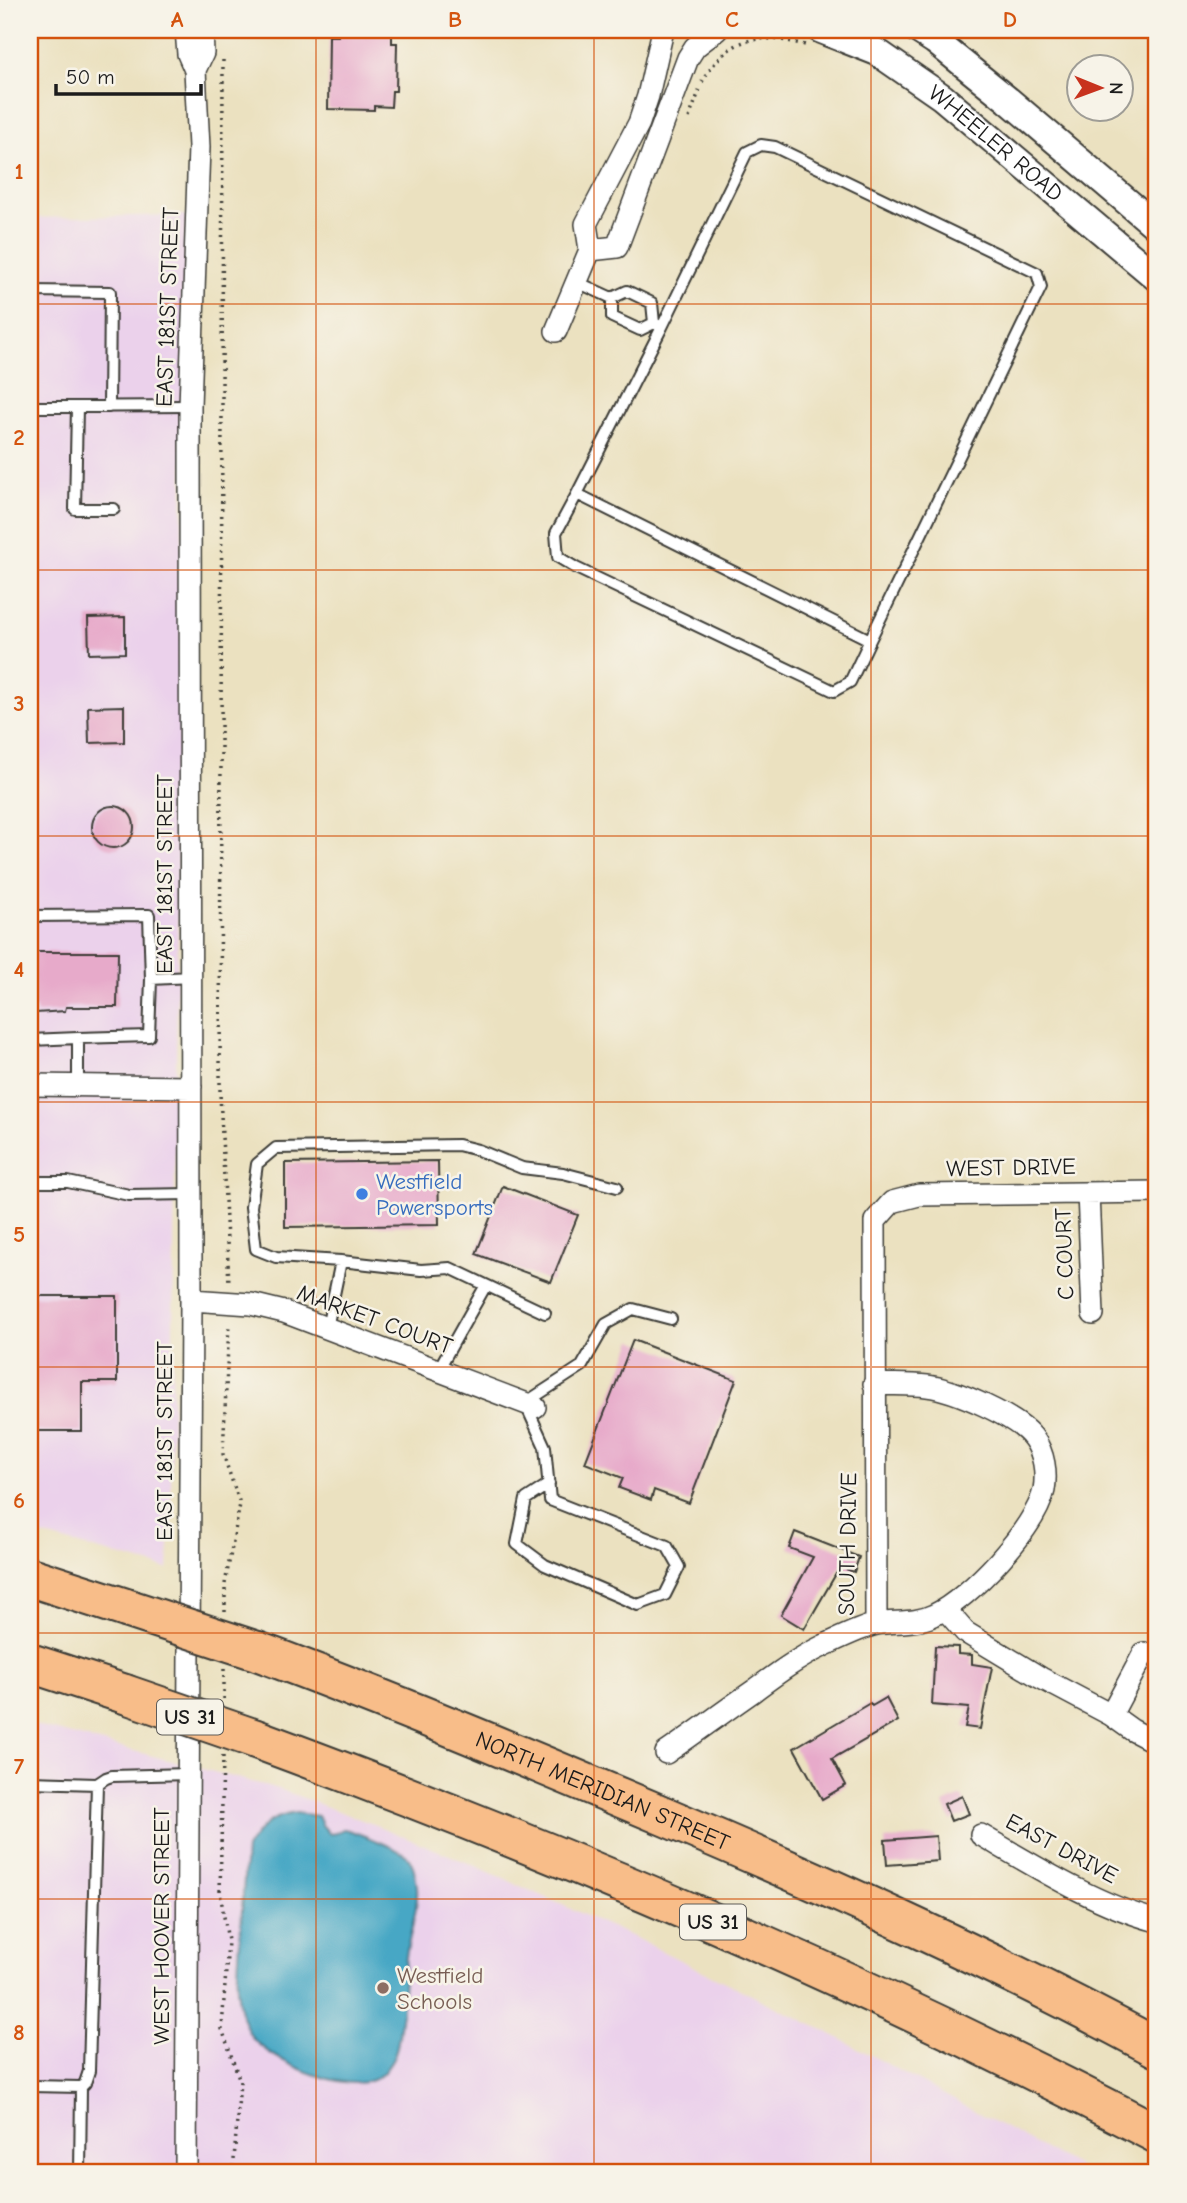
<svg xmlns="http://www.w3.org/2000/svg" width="1187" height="2203" viewBox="0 0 1187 2203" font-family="'Comic Neue',sans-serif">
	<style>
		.built { fill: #ebd1eb }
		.water { fill: #46a7c5; stroke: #316270; stroke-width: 2 }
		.building { fill: #e7aaca }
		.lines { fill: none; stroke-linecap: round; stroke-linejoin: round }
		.service-casing { stroke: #3b3a35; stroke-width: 14 }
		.minor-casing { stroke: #3b3a35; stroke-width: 24 }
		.tertiary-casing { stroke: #3b3a35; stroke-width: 30 }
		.motorway-casing { stroke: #3b3a35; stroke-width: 42 }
		.path { stroke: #3b3a35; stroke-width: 3.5; stroke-dasharray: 2 5; stroke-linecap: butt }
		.service { stroke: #fff; stroke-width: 10 }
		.minor { stroke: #fff; stroke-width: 21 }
		.tertiary { stroke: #fff; stroke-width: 26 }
		.motorway { stroke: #f8bd89; stroke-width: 38 }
		.motorway-bridge-casing { stroke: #3b3a35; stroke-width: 42; stroke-linecap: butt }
		.motorway-bridge { stroke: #f8bd89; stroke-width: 38 }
		.grid { fill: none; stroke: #d4530e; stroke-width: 2; stroke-opacity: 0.55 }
		.shop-dot { fill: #3f7fe0; stroke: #f7f3e8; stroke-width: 2.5 }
		.education-dot { fill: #8d6e63; stroke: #f7f3e8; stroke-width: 2.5 }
		.labels { text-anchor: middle; stroke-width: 5; stroke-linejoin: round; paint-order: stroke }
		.shield { fill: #f7f3e8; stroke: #5e5c59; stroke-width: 2 }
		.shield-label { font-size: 21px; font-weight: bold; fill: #1c1c1c }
		.street-label { font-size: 23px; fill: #1c1c1c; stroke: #f7f3e8 }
		.shop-label { font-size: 23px; fill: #366cbe; stroke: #f7f3e8; text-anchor: start }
		.education-label { font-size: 23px; fill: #785e54; stroke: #f7f3e8; text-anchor: start }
		.neatline { fill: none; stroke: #d4530e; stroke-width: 2.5 }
		.grid-label { font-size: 23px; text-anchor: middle; font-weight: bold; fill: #d4530e }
	</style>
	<rect width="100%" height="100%" fill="#f7f3e8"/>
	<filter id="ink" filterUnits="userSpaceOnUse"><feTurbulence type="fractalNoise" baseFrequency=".0143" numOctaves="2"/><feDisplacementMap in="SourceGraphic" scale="14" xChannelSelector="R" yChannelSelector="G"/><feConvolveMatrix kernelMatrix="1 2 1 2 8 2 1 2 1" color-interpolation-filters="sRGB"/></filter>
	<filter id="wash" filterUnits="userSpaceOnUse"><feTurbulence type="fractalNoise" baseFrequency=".00686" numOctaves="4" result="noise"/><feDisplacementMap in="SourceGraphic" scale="28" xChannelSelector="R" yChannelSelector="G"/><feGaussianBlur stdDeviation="1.57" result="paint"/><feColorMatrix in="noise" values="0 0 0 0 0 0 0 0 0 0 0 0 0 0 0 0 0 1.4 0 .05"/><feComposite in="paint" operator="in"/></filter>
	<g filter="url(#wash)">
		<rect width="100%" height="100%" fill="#ebe1c0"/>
		<path class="built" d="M186,215L171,1497L168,1569L30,1532V218Z
			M30,1724L279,1789L378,1826L478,1867L635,1938L839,2038L1089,2173H30Z"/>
		<path class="water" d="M296,1813L318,1816L322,1825L330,1834L336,1833L343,1829C353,1830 400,1850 407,1856C414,1863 416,1877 417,1886C419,1912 407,1939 405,1965C402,1994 403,2023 396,2051C394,2059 388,2067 383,2073C358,2101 277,2063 256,2042C242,2027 239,2006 237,1987L246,1849C260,1827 269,1817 296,1813Z"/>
		<g id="blocks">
			<path class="building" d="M338,30H392V43H397L396,91H392L391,107L374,106V110L328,109L329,36H338Z
				M125,617V653L89,654L88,618Z
				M124,706V742L89,743L88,707Z
				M92 827a21 21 0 1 1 42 0a21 21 0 1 1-42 0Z
				M30,952H118L117,1007H66L65,1011L36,1013V1008H30Z
				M438,1161L439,1225L285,1227V1163Z
				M503,1186L578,1215L551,1282L476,1254Z
				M30,1296H117V1382H82V1431H30Z
				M633,1340L736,1380L689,1503L654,1490L651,1500L619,1488L623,1478L585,1463Z
				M795,1532L859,1557L854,1572L840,1567L804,1629L781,1615L813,1557L789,1548Z
				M935,1646L958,1647V1654L972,1655V1664L992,1667L980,1729L965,1727L969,1708L932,1705Z
				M886,1698L898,1721L832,1759L846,1785L822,1799L794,1748L870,1703L872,1706Z
				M962,1796L969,1814L951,1821L944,1804Z
				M936,1836L938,1861L887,1865L885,1840Z"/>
		</g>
	</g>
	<g filter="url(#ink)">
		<use href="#blocks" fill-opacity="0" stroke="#3b3a35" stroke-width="2"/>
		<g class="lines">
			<g class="service-casing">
				<path id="service" d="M577,282L612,298L627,291L652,303L654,323
					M30,291L110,292L109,407
					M612,298V317L640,330L654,323L662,327L747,152L761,145L775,147L1037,273L1041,287L870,640L577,494L662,327
					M30,407L190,406
					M77,407L75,509H114
					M577,494L556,533L558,557L576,568L834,691L850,682L870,640
					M30,916L149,915L151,979
					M30,1040L78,1038
					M78,1085V1038L149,1036L151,979L191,977
					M30,1182H68L129,1195L191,1194
					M341,1261L421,1270L450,1268L545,1313
					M327,1328L341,1261L276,1257L256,1249L251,1207L257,1164L276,1148L458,1145L478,1150L522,1168L563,1173L617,1187
					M438,1370L486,1285
					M549,1484L526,1499L517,1544L545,1565L638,1605L665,1595L679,1567L667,1546L550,1500L545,1447L525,1403L582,1366L606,1324L633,1309L671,1319
					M30,1782L97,1784L89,2071L85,2083L81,2087L30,2086
					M97,1784L106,1778L112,1776L189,1774
					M80,2173L81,2087"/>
			</g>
			<g class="minor-casing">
				<path id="minor" d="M195,70L203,53L202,30
					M590,250L617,247L688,58L695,47L717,30
					M556,331L590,250L586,224L639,123L648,96L663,30
					M30,1085L191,1087
					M1088,1193L1093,1314
					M191,1300L251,1304L284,1312L535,1407
					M945,1609L965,1632L1041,1678L1111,1715L1132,1730L1157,1743
					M876,1624L875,1221L892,1202L919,1195L1157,1192
					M1111,1715L1144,1653
					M666,1753C695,1733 723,1712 752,1692C775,1675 798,1658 823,1646C838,1639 862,1627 877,1624C896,1621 916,1624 934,1615C969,1599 1036,1528 1044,1490C1047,1473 1044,1453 1034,1439C1019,1417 953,1389 927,1386C910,1384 891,1385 874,1384
					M981,1835C1036,1867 1096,1905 1157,1921
					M186,2173L191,1300L190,406L199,147L195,70L188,54L186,30"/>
			</g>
			<g class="tertiary-casing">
				<g id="tertiary">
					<path id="s1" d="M821,30L877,52L942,97L1157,278"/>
					<path d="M918,30L935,41L1008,100L1157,227"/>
				</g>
			</g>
			<g class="motorway-casing">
				<g id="motorway">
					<path d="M30,1577L126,1608"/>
					<path id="s2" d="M257,1651C394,1702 529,1759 664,1816C831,1887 998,1962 1157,2048"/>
					<path d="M30,1663L125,1694"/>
					<path d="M256,1739C564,1853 866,1981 1157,2134"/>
				</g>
			</g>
			<path class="path" d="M223,60L220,1093L229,1284
				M702,82C728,37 756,32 805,45
				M689,118L700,89
				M225,1612V1584L240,1504L223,1454L229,1323
				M224,1699V1669
				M223,1756L220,1892L228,1941L222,2029L240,2081L233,2173"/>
			<use href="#service" class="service"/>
			<use href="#minor" class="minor"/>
			<use href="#tertiary" class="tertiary"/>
			<use href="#motorway" class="motorway"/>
			<g class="motorway-bridge-casing">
				<path id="motorway-bridge" d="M126,1608L257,1651
					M125,1694L256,1739"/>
			</g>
			<use href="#motorway-bridge" class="motorway-bridge"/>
		</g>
	</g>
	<path class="grid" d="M316,30V2173M594,30V2173M871,30V2173M30,304H1157M30,570H1157M30,836H1157M30,1102H1157M30,1367H1157M30,1633H1157M30,1899H1157"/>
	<circle class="shop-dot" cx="362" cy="1194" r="7"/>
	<circle class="education-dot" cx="383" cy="1988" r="7"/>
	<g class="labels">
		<g class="shield">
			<rect x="157" y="1699.5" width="66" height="35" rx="5"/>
			<rect x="680" y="1904.5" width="66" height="35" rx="5"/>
		</g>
		<g class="shield-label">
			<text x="190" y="1724">US 31</text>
			<text x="713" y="1929">US 31</text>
		</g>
		<g class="street-label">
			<text dy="8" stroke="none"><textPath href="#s1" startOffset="210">WHEELER ROAD</textPath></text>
			<text transform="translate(167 307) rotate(-88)" y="8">EAST 181ST STREET</text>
			<text transform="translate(164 874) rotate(-90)" y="8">EAST 181ST STREET</text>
			<text transform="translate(1011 1167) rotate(-1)" y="8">WEST DRIVE</text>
			<text transform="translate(1064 1254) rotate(-92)" y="8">C COURT</text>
			<text transform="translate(375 1319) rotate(20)" y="8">MARKET COURT</text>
			<text transform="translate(164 1441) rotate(-90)" y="8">EAST 181ST STREET</text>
			<text transform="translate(847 1544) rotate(-89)" y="8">SOUTH DRIVE</text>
			<text dy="8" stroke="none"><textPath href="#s2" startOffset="373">NORTH MERIDIAN STREET</textPath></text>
			<text transform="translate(1062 1848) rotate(28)" y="8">EAST DRIVE</text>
			<text transform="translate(161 1926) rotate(-90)" y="8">WEST HOOVER STREET</text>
		</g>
		<g class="shop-label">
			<text x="376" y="1189">Westfield<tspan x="376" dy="26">Powersports</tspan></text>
		</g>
		<g class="education-label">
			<text x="397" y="1983">Westfield<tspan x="397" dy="26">Schools</tspan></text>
		</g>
	</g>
	<rect width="1187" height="2203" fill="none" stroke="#f7f3e8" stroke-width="77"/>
	<g transform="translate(1100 88) rotate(91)"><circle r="33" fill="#f7f3e8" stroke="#9f9d96" stroke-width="2"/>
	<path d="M0-5L12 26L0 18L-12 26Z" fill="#c8321e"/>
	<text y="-10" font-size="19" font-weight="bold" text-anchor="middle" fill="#1c1c1c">N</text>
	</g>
	<path d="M56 84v10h145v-10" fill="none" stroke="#1c1c1c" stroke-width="3.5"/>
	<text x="66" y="84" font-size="21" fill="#1c1c1c" stroke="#f7f3e8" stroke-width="5" paint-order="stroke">50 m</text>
	<rect x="38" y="38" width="1110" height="2126" class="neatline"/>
	<g class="grid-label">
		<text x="177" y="27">A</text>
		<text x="455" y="27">B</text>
		<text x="732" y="27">C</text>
		<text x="1010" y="27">D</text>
		<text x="19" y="179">1</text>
		<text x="19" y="445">2</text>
		<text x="19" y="711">3</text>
		<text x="19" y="977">4</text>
		<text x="19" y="1242">5</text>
		<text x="19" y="1508">6</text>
		<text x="19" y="1774">7</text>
		<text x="19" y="2040">8</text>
	</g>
</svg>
